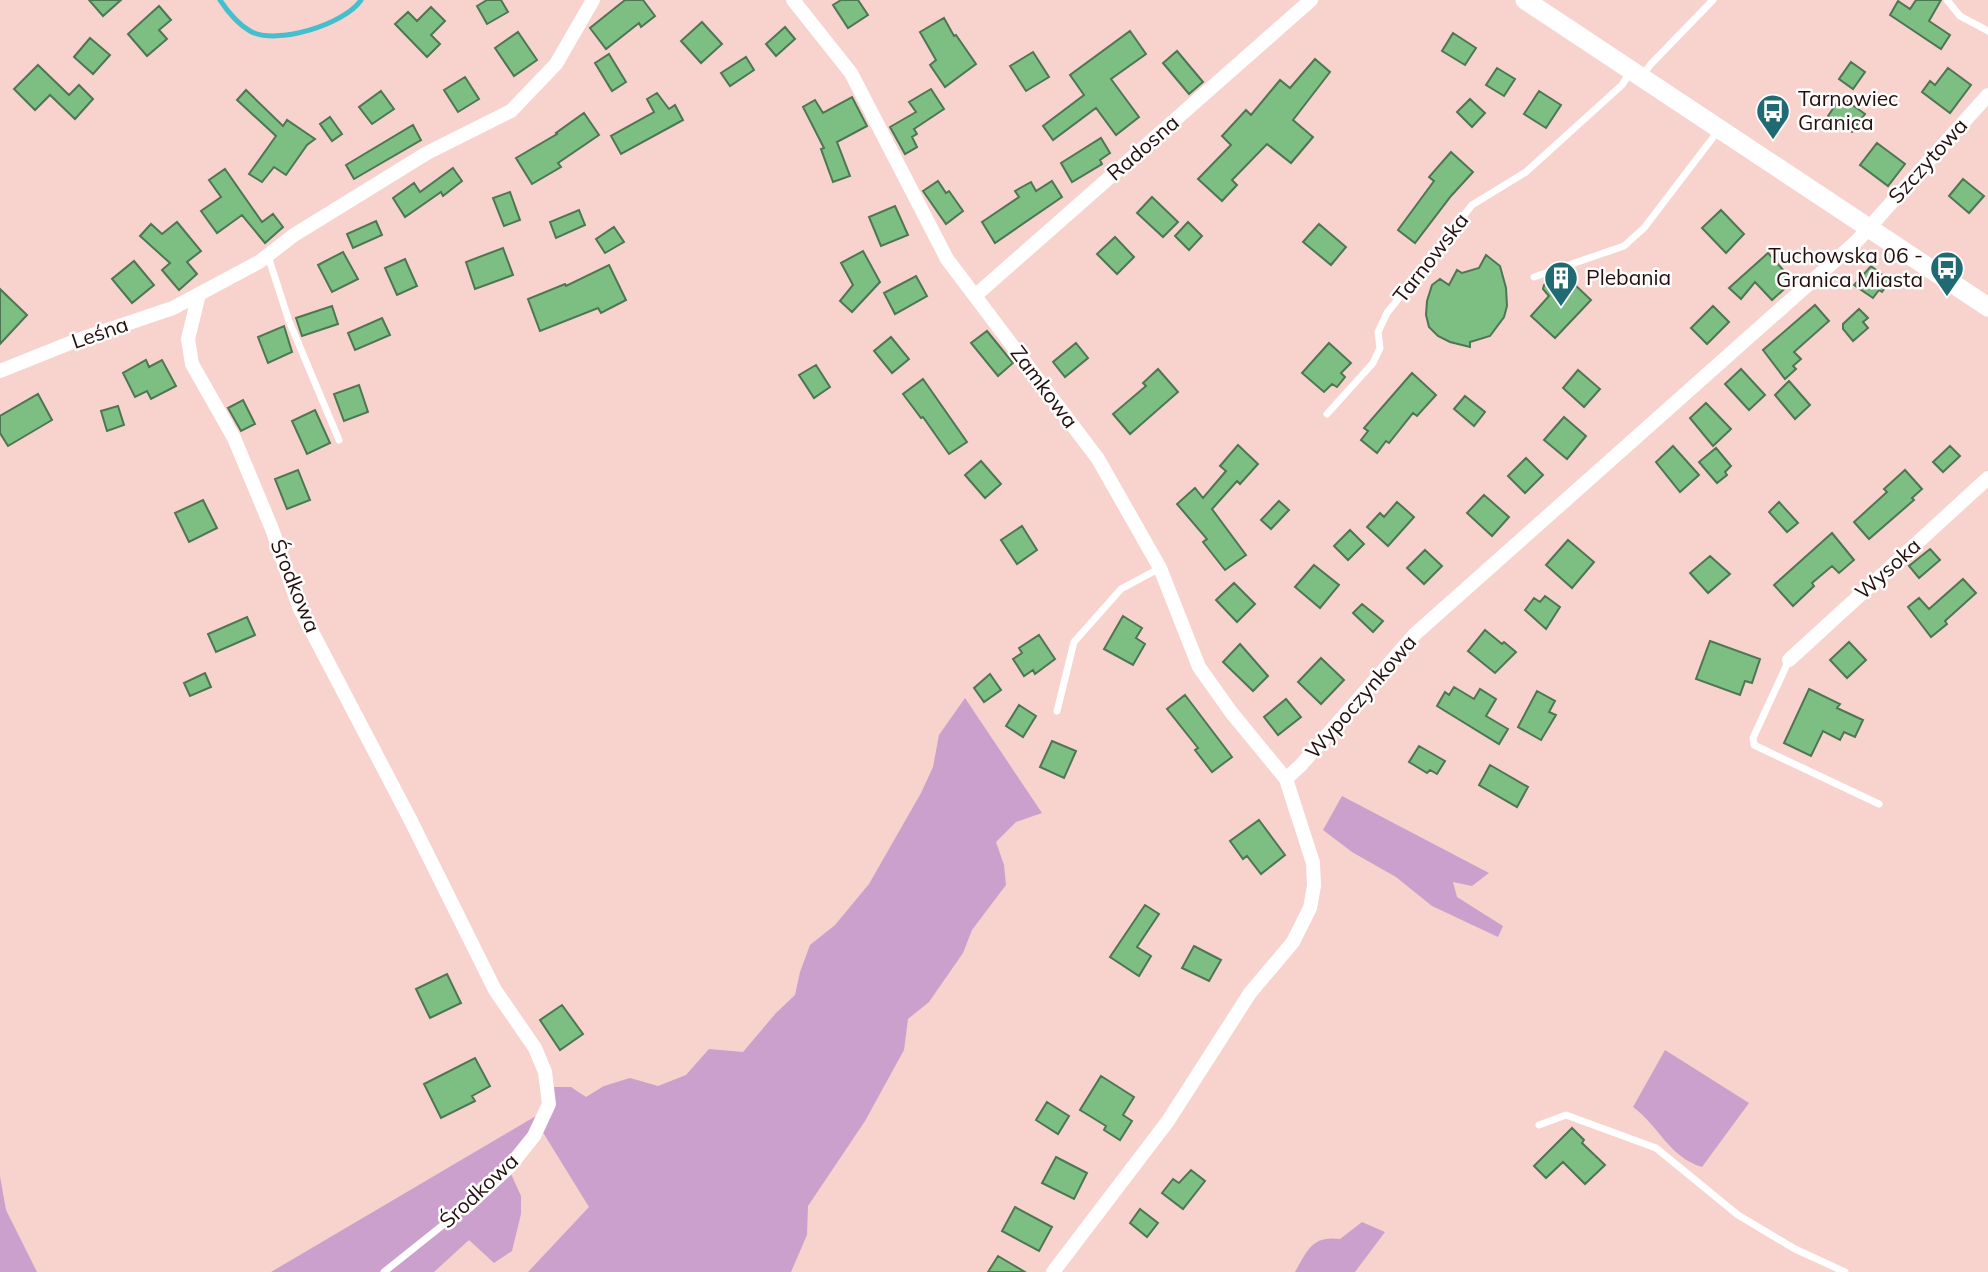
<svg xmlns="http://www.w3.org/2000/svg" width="1988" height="1272" viewBox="0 0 1988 1272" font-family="Mulish,sans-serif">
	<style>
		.green { fill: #cca0cc }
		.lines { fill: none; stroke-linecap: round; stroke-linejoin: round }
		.stream { stroke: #45bfcd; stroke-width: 5 }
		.building { fill: #7dbe83; stroke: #4e7652; stroke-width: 2 }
		.lane { stroke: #fff; stroke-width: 7 }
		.street { stroke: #fff; stroke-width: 14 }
		.secondary { stroke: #fff; stroke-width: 19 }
		.labels { text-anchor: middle; stroke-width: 5; stroke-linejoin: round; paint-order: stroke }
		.poi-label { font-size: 21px; fill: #240f0d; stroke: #fdfdfd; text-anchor: start }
		.street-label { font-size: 21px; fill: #240f0d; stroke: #fdfdfd }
	</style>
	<rect width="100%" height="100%" fill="#f8d2cd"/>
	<path class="green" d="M965,698L1042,813L1016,822L996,842L1004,865L1006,885L972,930L963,953L929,1002L908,1019L904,1050L865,1121L808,1206L807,1235L791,1272H528L589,1207L539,1126L507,1165L521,1196V1214L512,1251L494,1263L469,1240L434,1272H271L546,1110L548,1087H571L586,1097L604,1086L630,1078L658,1086L686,1075L709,1049L743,1052L776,1013L795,995L800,972L810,945L835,925L869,884L921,793L933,767L939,735Z
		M1342,796L1489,873L1472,886L1453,882L1457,897L1503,926L1498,937L1432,906L1396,877L1352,852L1323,830Z
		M1665,1050L1749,1103L1702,1167C1669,1157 1659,1126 1633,1107Z
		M0,1176L6,1210L37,1272H0Z
		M1362,1222L1385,1232L1355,1272H1295C1307,1251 1312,1235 1340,1239Z"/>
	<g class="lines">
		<path class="stream" d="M220,0C228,12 238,24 250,31C276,46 345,24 361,0"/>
	</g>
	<path class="building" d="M89,0H121L103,16Z
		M487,0H501L508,12L487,24L477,6Z
		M625,0H643L655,16L641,27L639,23L606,49L590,28Z
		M841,0H858L868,15L848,28L833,5Z
		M1916,0H1941L1929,21L1950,35L1941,49L1890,15L1898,1L1910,9Z
		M159,6L171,20L159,30L167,39L147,56L128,34Z
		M431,7L445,21L431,35L440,44L427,57L395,24L408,12L417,21Z
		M944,18L954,36L956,35L976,64L945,87L930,65L936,60L920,32Z
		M702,22L722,44L701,63L681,41Z
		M785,27L795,39L776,56L766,44Z
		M1130,31L1146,54L1111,79L1139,117L1116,135L1096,108L1053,140L1043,126L1084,95L1070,75Z
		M518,32L537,60L514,76L495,48Z
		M1453,33L1476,48L1465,65L1442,51Z
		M90,38L110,55L93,74L74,57Z
		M1177,51L1203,82L1189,94L1163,63Z
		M1033,52L1049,77L1026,91L1010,66Z
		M609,54L626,82L612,91L595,63Z
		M746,57L754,70L730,86L721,73Z
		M1315,59L1330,72L1293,120L1313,137L1291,163L1267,144L1232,180L1237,185L1222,201L1198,179L1231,145L1222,136L1246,110L1251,115L1280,80L1290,88Z
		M1851,62L1865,72L1853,89L1839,79Z
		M38,65L69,95L79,85L93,99L75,119L50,95L35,110L14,89Z
		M1497,68L1515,79L1504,96L1486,85Z
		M1948,68L1971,85L1950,113L1922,92L1930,81L1935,85Z
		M465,77L479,99L458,112L444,90Z
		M931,89L944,109L914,129L917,134L912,137L917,147L905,154L890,127L916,112L909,102Z
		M246,90L283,126L287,120L315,139L307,145L286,175L274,167L262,182L249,174L276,136L237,100Z
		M381,91L394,109L372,124L359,107Z
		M1539,91L1561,105L1546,128L1524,114Z
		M657,93L669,109L675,105L683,120L621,154L611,136L654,112L647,99Z
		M852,97L867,126L837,142L850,176L833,182L821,149L824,148L803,107L815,100L823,113Z
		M1841,97L1865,114L1852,132L1828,116Z
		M1470,99L1485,113L1472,127L1457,112Z
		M584,113L599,135L558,163L561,167L532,184L516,158L557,134L556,133Z
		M330,117L342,134L332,141L320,124Z
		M413,125L421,140L354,179L346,165Z
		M1101,138L1110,153L1100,160L1102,164L1072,182L1061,163Z
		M1877,143L1905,164L1888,186L1860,165Z
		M1451,152L1473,172L1451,196L1415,243L1398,230L1434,181L1429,177Z
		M453,168L462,181L443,196L441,192L405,217L393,198L414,183L420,192Z
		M225,169L262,222L273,214L283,227L265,243L242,215L217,233L201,211L221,197L209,180Z
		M1963,179L1984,196L1969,213L1949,196Z
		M938,181L946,193L949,191L963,211L946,224L923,191Z
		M1052,181L1062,197L995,243L982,222L1019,197L1015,191L1031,182L1036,191Z
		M510,192L520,220L504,226L493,198Z
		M1152,197L1178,222L1163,237L1137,213Z
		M895,206L908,235L881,246L869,217Z
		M579,210L585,225L556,238L550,222Z
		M1721,210L1744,234L1726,253L1702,228Z
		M376,221L382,235L353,248L347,234Z
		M177,222L201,251L187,262L197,274L179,290L162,270L170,263L140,236L151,224L162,234Z
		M1188,222L1202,236L1189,250L1175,236Z
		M1319,224L1346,247L1331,265L1303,242Z
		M614,227L624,242L605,253L596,239Z
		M1115,237L1134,257L1117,274L1097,254Z
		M503,248L513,275L475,289L466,262Z
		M863,251L880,282L852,312L840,301L853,285L841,263Z
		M343,252L358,279L332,292L318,265Z
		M1768,253L1793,281L1772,300L1755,282L1741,299L1729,288Z
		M1486,255L1500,266L1506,288L1507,306L1504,317L1490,336L1470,342V347L1450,342L1438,336L1429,327L1426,315L1427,301L1432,285L1440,279L1449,285L1457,270L1462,273L1479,268Z
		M405,259L417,286L397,295L385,268Z
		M134,261L154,285L132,303L112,279Z
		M609,265L626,300L601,313L598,308L540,331L528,299L565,284L566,286Z
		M1871,266L1890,281L1882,292L1879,290L1873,298L1854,285Z
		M916,276L927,296L895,314L884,293Z
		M1552,279L1563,288L1571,281L1591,300L1555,338L1531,316L1549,296L1543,289L1544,285Z
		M0,289L27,315L0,344Z
		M1815,305L1829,321L1794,352L1801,359L1793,366L1796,369L1785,379L1763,350Z
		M332,306L338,324L302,336L296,318Z
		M1713,306L1729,322L1707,344L1691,328Z
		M1859,309L1868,318L1863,322L1868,328L1853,341L1843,329V324Z
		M382,318L390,335L355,350L348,333Z
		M284,326L292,352L268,363L258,337Z
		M987,331L1013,363L998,376L971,343Z
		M891,337L909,359L892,373L874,351Z
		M1076,343L1088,358L1065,377L1053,362Z
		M1329,343L1351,363L1341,373L1345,377L1337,387L1332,384L1324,392L1302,373Z
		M146,360L149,367L162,360L176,386L151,399L147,391L135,397L123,373Z
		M816,365L830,387L814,398L799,375Z
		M1158,369L1178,392L1130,434L1113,414L1146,386L1143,383Z
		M1741,369L1765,395L1749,410L1725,384Z
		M1578,370L1600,389L1584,407L1563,388Z
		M1412,373L1436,395L1417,416L1413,413L1389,443L1386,441L1377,453L1361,440L1368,431L1364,428Z
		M923,379L967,442L949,454L923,417L921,418L903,394Z
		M1789,381L1810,405L1795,419L1775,395Z
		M359,385L368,412L344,421L334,394Z
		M38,394L52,420L8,446L0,433V416Z
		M1465,396L1485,412L1474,426L1454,409Z
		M243,400L255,424L241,431L228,408Z
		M1706,403L1731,429L1713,446L1690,418Z
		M118,406L124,425L107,431L101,411Z
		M315,410L330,443L307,454L292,421Z
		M1564,417L1586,436L1567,459L1544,440Z
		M1238,445L1258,464L1240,484L1237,481L1212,509L1246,555L1225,570L1203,542L1207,539L1177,504L1195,488L1203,498L1226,471L1220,466Z
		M1673,446L1699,475L1680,492L1656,462Z
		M1950,446L1960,456L1943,472L1933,462Z
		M1716,448L1731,466L1725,472L1727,475L1717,483L1699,462Z
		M1526,458L1543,475L1525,493L1508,476Z
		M981,461L1001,484L985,498L965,475Z
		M298,470L310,500L287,509L275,479Z
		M1905,470L1922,489L1912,498L1914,500L1869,539L1854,522L1887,492L1884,489Z
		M1484,495L1509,517L1492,536L1467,513Z
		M203,500L217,528L189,542L175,513Z
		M1279,501L1289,510L1271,529L1261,520Z
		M1397,502L1414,517L1388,546L1367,527L1380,513L1384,517Z
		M1779,502L1798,523L1787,532L1769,512Z
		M1022,526L1037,550L1017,564L1001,540Z
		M1350,530L1364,544L1348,560L1334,546Z
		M1832,533L1854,560L1839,573L1832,566L1812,583L1814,586L1793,606L1774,585Z
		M1568,540L1594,562L1572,588L1546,565Z
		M1930,549L1940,560L1919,578L1909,566Z
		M1425,550L1442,566L1424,584L1407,568Z
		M1710,556L1730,574L1708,593L1690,573Z
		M1314,565L1339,585L1320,608L1295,587Z
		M1963,579L1976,593L1945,621L1947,624L1931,637L1908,607L1919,598L1929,609Z
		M1234,583L1255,604L1237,622L1216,600Z
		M1545,596L1560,607L1546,629L1525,610L1534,598L1540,602Z
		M1362,604L1383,621L1373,632L1353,613Z
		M1123,616L1142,628L1136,638L1145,644L1133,665L1104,649Z
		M247,617L255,635L216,652L208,634Z
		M1485,630L1502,644L1504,642L1516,652L1495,673L1468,651Z
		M1039,635L1055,659L1035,674L1033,670L1024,676L1013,659L1022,653L1019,648Z
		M1710,641L1760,659L1752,683L1745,681L1740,695L1696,679Z
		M1849,642L1866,660L1847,678L1830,660Z
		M1240,644L1268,676L1253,691L1223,662Z
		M1321,658L1344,680L1321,704L1298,682Z
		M205,673L211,687L190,696L184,683Z
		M990,674L1001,690L984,702L974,688Z
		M1454,687L1474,699L1480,689L1496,699L1486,716L1508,729L1499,744L1437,706L1445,692L1449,695Z
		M1809,689L1840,704L1837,708L1863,720L1855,737L1844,732L1840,740L1823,731L1811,756L1784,743Z
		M1537,691L1555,701L1549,712L1556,715L1541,740L1518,727Z
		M1185,695L1232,757L1212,772L1195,750L1198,748L1167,709Z
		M1286,699L1301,717L1278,735L1264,717Z
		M1019,705L1036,716L1023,737L1006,726Z
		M1052,741L1076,751L1064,778L1040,767Z
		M1419,746L1445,761L1437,774L1430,770L1427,773L1409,762Z
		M1490,765L1528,787L1517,807L1479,785Z
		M1259,820L1285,855L1261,874L1247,856L1243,859L1230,841Z
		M1145,905L1159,914L1137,947L1151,956L1139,976L1110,957Z
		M1194,946L1221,960L1209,981L1182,968Z
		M447,974L461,1003L430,1018L416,989Z
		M562,1005L583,1034L560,1050L540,1020Z
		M475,1058L490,1086L472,1096L475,1101L441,1118L424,1084Z
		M1101,1076L1134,1097L1123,1115L1132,1121L1120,1140L1104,1130L1106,1126L1080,1110Z
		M1047,1102L1069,1116L1058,1134L1036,1120Z
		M1572,1128L1584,1140L1582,1143L1605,1165L1585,1184L1563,1162L1546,1178L1534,1166Z
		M1056,1157L1087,1173L1074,1199L1042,1183Z
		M1191,1170L1205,1181L1183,1209L1162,1193L1173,1179L1179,1183Z
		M1015,1207L1052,1227L1039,1251L1002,1231Z
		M1140,1209L1158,1223L1147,1237L1130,1223Z
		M998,1256L1025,1272H988Z"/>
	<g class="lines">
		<path class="lane" d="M1947,0L1960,16L1988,31
			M1642,76L1651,64L1713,0
			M268,256L289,321L339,440
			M1534,277L1624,246L1644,228L1718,131
			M1327,414L1373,363L1380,348L1378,332L1387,313L1472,205L1526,172L1622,85L1631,71
			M1789,660L1753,738L1754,745L1879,804
			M1057,711L1074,642L1121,589L1160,568
			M1539,1125L1566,1115L1656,1148L1738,1215L1795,1249L1845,1272
			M384,1272L468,1205"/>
		<path class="street" d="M793,0L851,73L947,259L1098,459L1160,568L1199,667L1231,712L1286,779
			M199,294L188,339L192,364L234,438L272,529L299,607L410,819L495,990L535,1048L545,1072L549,1104L534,1136L510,1166L468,1205
			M976,295L1311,0
			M0,371L75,341L173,308L259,262L294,235L427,153L511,111L556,64L593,0
			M1789,660L1988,478
			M1053,1272L1168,1121L1250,993L1293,942L1310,908L1314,886L1313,863L1286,779L1301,765L1414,635L1857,241L1988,95"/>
		<path class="secondary" d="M1525,0L1988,307"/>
	</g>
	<defs>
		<g id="bus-pin" transform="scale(1.75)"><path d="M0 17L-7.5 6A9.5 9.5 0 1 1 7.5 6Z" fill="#206a73" stroke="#fdfdfd"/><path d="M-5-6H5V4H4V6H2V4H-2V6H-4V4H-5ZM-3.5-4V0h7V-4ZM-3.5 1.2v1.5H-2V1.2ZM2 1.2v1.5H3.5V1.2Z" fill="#fff"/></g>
		<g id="building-pin" transform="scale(1.75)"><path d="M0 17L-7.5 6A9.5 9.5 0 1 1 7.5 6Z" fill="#206a73" stroke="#fdfdfd"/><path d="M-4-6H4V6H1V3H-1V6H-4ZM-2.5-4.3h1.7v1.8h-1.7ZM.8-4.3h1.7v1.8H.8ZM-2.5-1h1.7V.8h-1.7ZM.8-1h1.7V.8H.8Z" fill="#fff"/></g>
	</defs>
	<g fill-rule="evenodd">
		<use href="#bus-pin" x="1773" y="111"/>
		<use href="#bus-pin" x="1947" y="268"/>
		<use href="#building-pin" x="1561" y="278"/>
	</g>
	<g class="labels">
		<g class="poi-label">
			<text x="1798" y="106">Tarnowiec<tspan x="1798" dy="24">Granica</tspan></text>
			<text x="1923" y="263" text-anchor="end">Tuchowska 06 -<tspan x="1923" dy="24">Granica Miasta</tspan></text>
			<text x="1586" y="285">Plebania</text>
		</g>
		<g class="street-label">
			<text transform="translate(1143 148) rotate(-41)" y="7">Radosna</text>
			<text transform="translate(1928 161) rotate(-48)" y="7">Szczytowa</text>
			<text transform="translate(1431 258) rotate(-52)" y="7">Tarnowska</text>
			<text transform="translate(100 333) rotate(-19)" y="7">Leśna</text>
			<text transform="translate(1044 387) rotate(53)" y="7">Zamkowa</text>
			<text transform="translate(1888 569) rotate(-42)" y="7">Wysoka</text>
			<text transform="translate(295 586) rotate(68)" y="7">Środkowa</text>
			<text transform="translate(1361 697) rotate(-49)" y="7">Wypoczynkowa</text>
			<text transform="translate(479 1191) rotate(-43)" y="7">Środkowa</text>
		</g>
	</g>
</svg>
